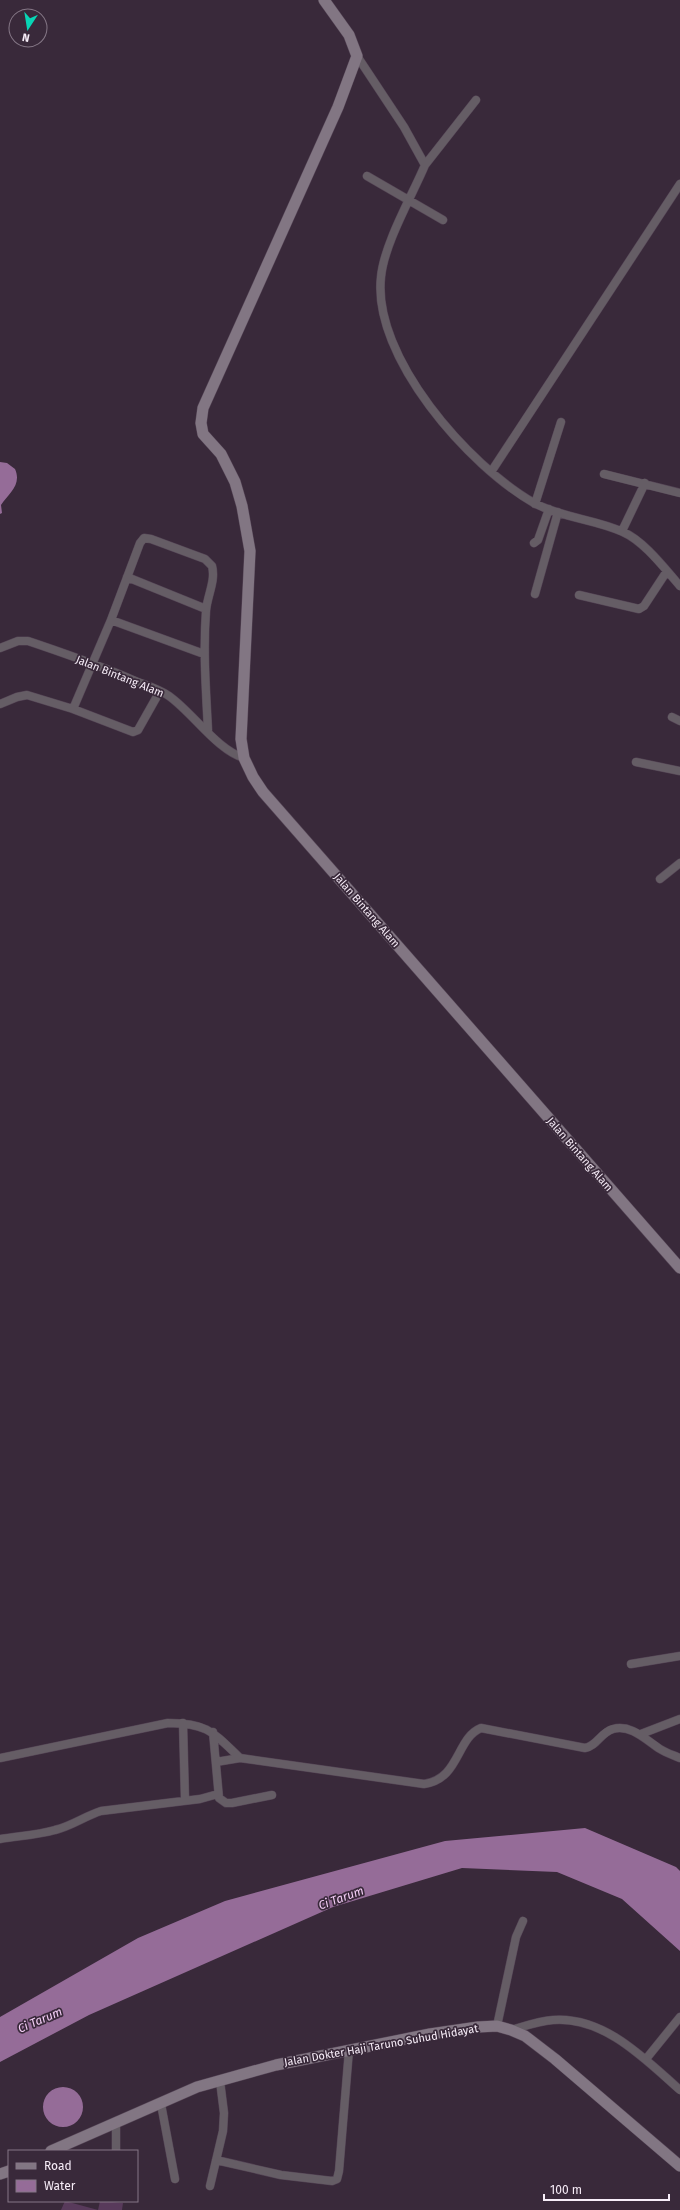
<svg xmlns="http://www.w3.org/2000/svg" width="680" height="2210" viewBox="0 0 680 2210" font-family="'Fira Sans',sans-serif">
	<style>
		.green { fill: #583a5b }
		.water { fill: #956c98 }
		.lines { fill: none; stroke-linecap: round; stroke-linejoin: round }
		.street-casing { stroke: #544455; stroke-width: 9 }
		.secondary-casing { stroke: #544455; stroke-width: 12 }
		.street { stroke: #655d65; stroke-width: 8 }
		.secondary { stroke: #827683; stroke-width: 11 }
		.labels { text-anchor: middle; stroke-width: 3.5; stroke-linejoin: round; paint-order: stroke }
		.street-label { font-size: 11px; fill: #f7edf8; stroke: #39293a }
		.water-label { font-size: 12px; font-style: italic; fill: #f5cff7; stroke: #39293a }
	</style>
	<rect width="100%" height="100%" fill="#39293a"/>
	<path class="green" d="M65,2201L98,2210L100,2201L123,2203L122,2210H61Z"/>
	<path class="water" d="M0,462L7,463L15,469C22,485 9,493 1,505L2,513L0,514Z
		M585,1828L676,1867L680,1871V1951L622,1899L557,1872L462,1868L333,1907L89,2015L0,2062V2017L138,1938L225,1901L445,1841Z
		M43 2107a20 20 0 1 1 40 0a20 20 0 1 1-40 0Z"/>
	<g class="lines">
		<g class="street-casing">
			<path id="street" d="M357,56L404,127L425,165C412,196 384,244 381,277C372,357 469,466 534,503C562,518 595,519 623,532C644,541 665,569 680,586
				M425,165L476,100
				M367,176L443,220
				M491,472L680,184
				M604,474L680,493
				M535,504L561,422
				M622,531L645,483
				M534,543L538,540L549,509
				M127,577L206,609
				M535,594L558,512
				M579,595L639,609L644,606L667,571
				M0,648L18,641H28C63,653 99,665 133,680C145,685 159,689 169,696C193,713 217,750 244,758
				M204,654L111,620L140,543L144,538L151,539L205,559L212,566C216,581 207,596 206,611C203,651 206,691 208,730
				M0,704L17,697L27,695L73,709L133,732L138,730L160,691
				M73,709L111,620
				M672,717L680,721
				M636,762L680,771
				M660,879L680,863
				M631,1664L680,1656
				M183,1723L185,1800
				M213,1732L219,1798L226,1803H232L272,1795
				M641,1734L680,1719
				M0,1758L168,1723C207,1723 213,1732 240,1758
				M216,1762L240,1758L424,1784C460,1779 456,1738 481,1728L585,1748C597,1746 601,1732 613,1729C631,1724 646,1740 660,1749C666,1753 673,1755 680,1758
				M0,1839C18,1836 38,1835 55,1830C72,1826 85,1816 101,1811L200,1799L218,1794
				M497,2026L516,1937L523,1921
				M511,2030C525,2026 539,2021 553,2020C604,2016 645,2059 680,2090
				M646,2059L680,2017
				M161,2104L175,2179
				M116,2151V2122
				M216,2160L281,2175L332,2181L337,2179L339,2171L349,2050
				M210,2186L223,2131L224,2113L220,2081"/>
		</g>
		<g class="secondary-casing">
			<path id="secondary" d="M324,0L349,35L357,56L338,107L203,408L201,423L203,434L221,454L235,482L242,506L250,551L241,739L244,758L253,777L263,792L680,1268
				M51,2151L197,2087L276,2065L430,2034L478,2027L497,2026L511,2030L525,2036L555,2059L680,2166
				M0,2174L9,2171"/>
		</g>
		<use href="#street" class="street"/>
		<use href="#secondary" class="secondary"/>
	</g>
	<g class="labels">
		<g class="street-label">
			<text transform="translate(120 676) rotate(22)" y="4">Jalan Bintang Alam</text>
			<text transform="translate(367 910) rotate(49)" y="4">Jalan Bintang Alam</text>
			<text transform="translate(580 1154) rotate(49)" y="4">Jalan Bintang Alam</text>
			<text transform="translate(381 2045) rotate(-10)" y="4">Jalan Dokter Haji Taruno Suhud Hidayat</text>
		</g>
		<g class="water-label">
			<text transform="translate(341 1898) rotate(-20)" y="4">Ci Tarum</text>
			<text transform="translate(40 2020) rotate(-23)" y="4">Ci Tarum</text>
		</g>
	</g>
	<rect x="8" y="2150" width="130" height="52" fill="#39293a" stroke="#857786"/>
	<rect x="16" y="2163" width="20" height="6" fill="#827683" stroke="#857786"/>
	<text x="44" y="2170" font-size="12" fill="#f7edf8">Road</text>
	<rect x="16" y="2180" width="20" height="12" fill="#956c98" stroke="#857786"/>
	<text x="44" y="2190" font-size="12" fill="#f7edf8">Water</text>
	<g transform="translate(28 28) rotate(192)"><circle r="19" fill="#39293a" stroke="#857786"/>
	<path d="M0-3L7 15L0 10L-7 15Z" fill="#08d5b5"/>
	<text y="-6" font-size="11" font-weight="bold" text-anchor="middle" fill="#f7edf8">N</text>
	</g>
	<path d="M544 2194v6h125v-6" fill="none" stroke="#f7edf8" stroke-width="2"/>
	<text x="550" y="2194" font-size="12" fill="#f7edf8" stroke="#39293a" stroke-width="3" paint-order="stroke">100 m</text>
</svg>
